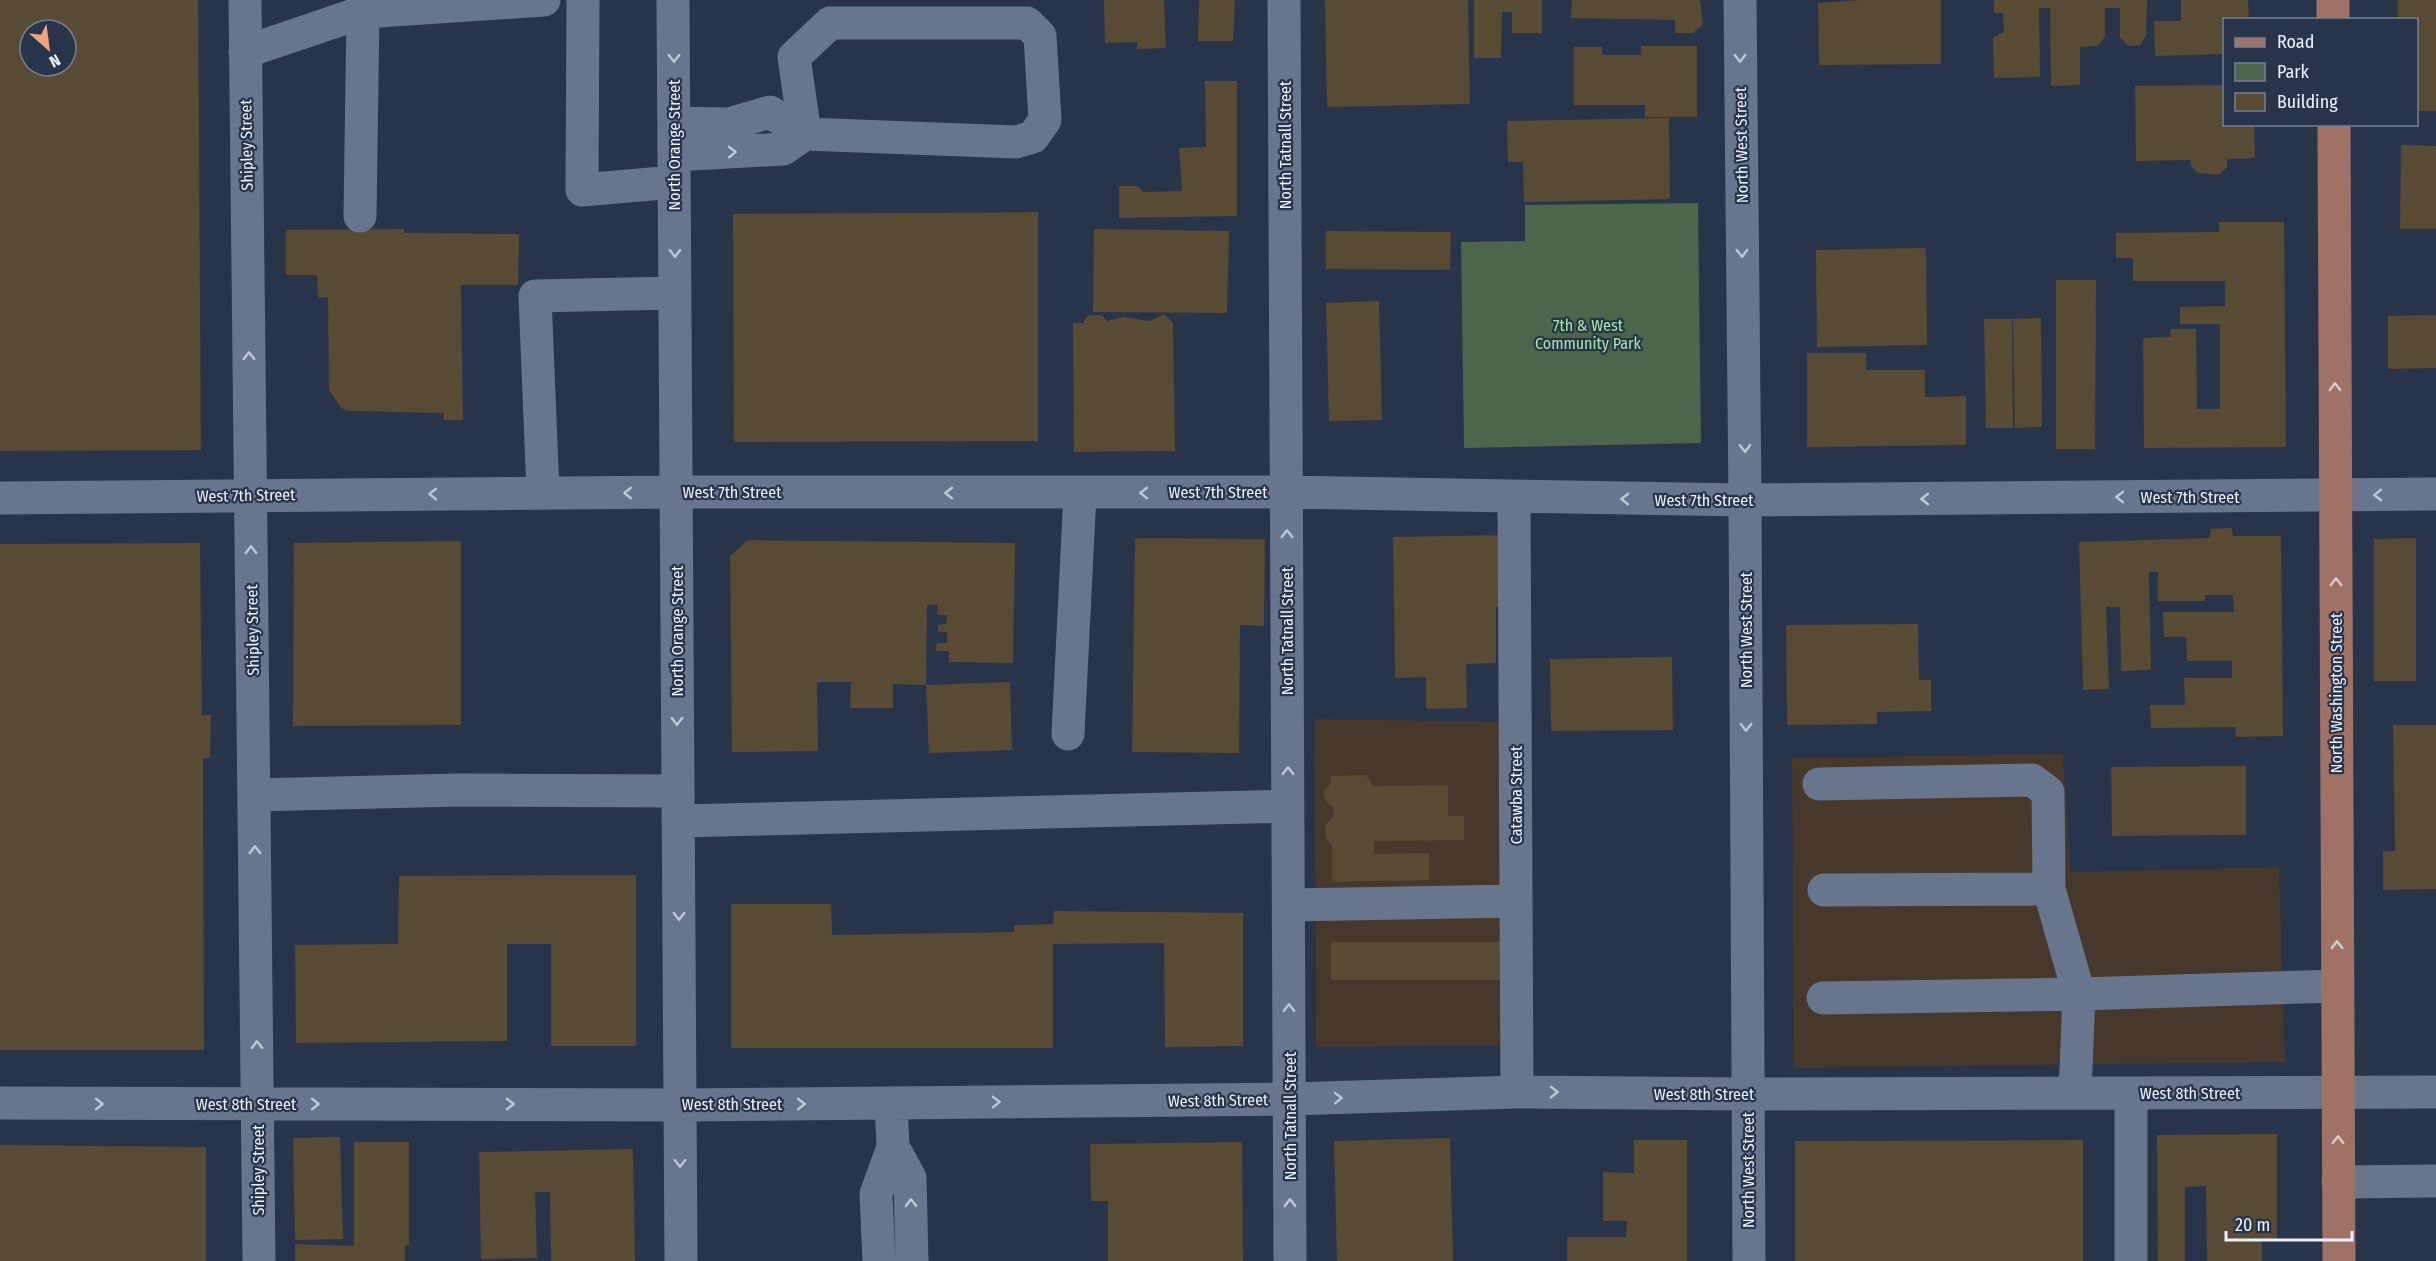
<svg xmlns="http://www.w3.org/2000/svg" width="2436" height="1261" viewBox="0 0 2436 1261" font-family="'Fira Sans Condensed',sans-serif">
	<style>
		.commercial { fill: #47382b }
		.green { fill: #4b664a }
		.building { fill: #594a33; fill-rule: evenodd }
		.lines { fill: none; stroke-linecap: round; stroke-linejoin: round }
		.minor { stroke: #67758d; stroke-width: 33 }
		.major { stroke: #a07266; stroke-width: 33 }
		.oneway { stroke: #bdc7d6 }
		.oneway2 { stroke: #d5ccd0 }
		.labels { text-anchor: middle; stroke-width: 4.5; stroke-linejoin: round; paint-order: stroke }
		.street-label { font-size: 16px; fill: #ecf3fe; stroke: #283449 }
		.park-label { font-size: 16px; fill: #a4e7a3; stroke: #283449 }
	</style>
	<rect width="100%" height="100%" fill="#283449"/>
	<path class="commercial" d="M1315,719L1508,722L1507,1045L1316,1047Z
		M2063,754L2070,872L2279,867L2285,1062L1794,1068L1792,758Z"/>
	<path class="green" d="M1698,203L1701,443L1464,448L1461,242L1525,241V205Z"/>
	<path class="building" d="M0,0H198L201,450L0,451ZM30,30H66V66H30Z
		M1104,0H1164L1166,48L1137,49V42L1105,43Z
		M1199,0H1235L1233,41H1198Z
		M1325,0H1468L1470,104L1327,107Z
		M1474,0H1542V33H1512V12H1502L1501,58H1474Z
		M1572,0H1700L1703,24L1693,33H1675V20L1571,18Z
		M1861,0H1941V64L1819,65L1818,3Z
		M1994,0H2147L2146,36L2140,45L2128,46L2120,37V8H2105V37L2097,46L2080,47V85L2051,86L2050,8H2039L2040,77L1994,78L1993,38L2004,32L2003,13H1994Z
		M2181,0H2248L2249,20H2224V54L2155,56L2154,21H2181Z
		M2398,0H2436V111H2416V20H2398Z
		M1641,46H1697V117H1645V105H1574V47H1602V55H1641Z
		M1205,81H1237V216L1119,218V186H1138L1143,192L1182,191L1179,148L1206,147Z
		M2224,85V124H2254L2255,158L2227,159V167L2219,175L2198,173L2191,166V160L2136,161L2135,86Z
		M1669,118L1670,199L1524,202L1523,162H1508L1507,121Z
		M2401,145L2436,146V229H2400Z
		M1038,212V441L734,442L733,214Z
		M2219,222H2284L2286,447L2144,448L2143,338L2171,337L2170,329H2196L2197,409H2220V324H2180V307L2225,306V281H2133V258H2116V233L2219,232Z
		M404,229V233L519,234L518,285H461L463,420H443L444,413L349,411L341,408L329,390L328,297L318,298L317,275H286V230Z
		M1094,229L1229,231L1227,313L1093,312Z
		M1326,231L1451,232L1450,270L1326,269Z
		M1926,248L1927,345L1817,347L1816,250Z
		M2056,280H2096L2095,449H2056Z
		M1379,301L1382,420L1329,421L1326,303Z
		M1164,314L1173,323L1175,451L1074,452L1073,323H1083L1088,315H1101L1108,321L1123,317L1150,321Z
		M2436,315V368L2388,369V316Z
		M2041,318L2042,427L2015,428L2013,319Z
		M1984,319H2012L2013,428H1986Z
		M1807,353H1866V370H1925V397L1966,396V445L1807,447Z
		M2232,528L2233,536H2281L2283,736L2236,737L2235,727L2151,728L2150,705H2185L2184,678H2232V661H2187L2186,637H2164L2163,612H2234L2233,595H2205V601H2158V572H2149L2151,670L2121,671L2120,607H2106L2109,689L2083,690L2079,542L2210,538V529Z
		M1509,535V606L1496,607V663L1466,664L1467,708L1426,709V677L1395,678L1393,537Z
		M1135,538L1265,539L1264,626L1240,625L1239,753L1132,752Z
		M2416,538V681H2374V539Z
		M748,540L1015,543L1013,663L949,662V651H936L937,643H947V632H938V625L946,624L947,615H937L938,605H927L926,685L893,684V708H850L851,682H817L818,751L732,752L730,556Z
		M461,541V725L293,726L294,543Z
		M200,543L202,715H211L210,758H203L204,1050H0V544Z
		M1918,624L1919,680H1931V711L1877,712V724L1787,725L1786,625Z
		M1672,657L1673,730L1551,731L1550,659Z
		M1010,682L1012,750L929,753L926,685Z
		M2393,725H2436V889L2383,890V851H2395Z
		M2246,766V835L2112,836L2111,767Z
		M1366,775L1373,786L1448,785V816H1464V840L1374,841V854L1429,853V880L1332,882V846L1326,838L1325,825L1334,816L1333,807L1326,802L1323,792L1331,783V776Z
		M636,875V1046H551V944H507V1041L296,1043L295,945L398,944L399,876Z
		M731,904H831L832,935L1014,932V925L1053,924L1054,911L1243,913V1046L1165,1047L1164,943L1053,944V1048H731Z
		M1331,942H1503V980H1331Z
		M2277,1134V1239H2262V1261H2207L2206,1186L2185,1187V1261H2158L2157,1135Z
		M340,1137L343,1239L295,1240L293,1138Z
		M1450,1138L1453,1261H1337L1334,1141Z
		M1634,1140H1687V1261H1567V1237H1626L1627,1221H1603V1172L1634,1173Z
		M2083,1140V1261H1795V1141Z
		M354,1142H409V1246L405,1245V1261H295V1244L354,1246Z
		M1242,1142L1243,1261H1108V1201H1091L1090,1144Z
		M0,1145L206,1147V1261H0Z
		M633,1149L635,1261H551L550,1192H535L537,1258L481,1259L479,1152Z"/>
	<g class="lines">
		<path class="minor" d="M245,0L259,1261
			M583,0L582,190L674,182
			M673,0L681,1261
			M1284,0L1290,1261
			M1740,0L1745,500L1749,1261
			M830,23H1027L1040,36L1045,120L1033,137L1016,142L805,134L794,57Z
			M245,52L363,12
			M674,123L729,124L770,112L805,134L783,149L674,155
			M360,216L363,12L544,0
			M543,493L535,296L675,293
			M0,498L676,492H1287L1745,500L2436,494
			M1514,498L1517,1092
			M1068,734L1080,493
			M1819,784L2032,780L2048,792L2049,889L2079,994L1823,998
			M254,795L459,790L678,791
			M678,821L1288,806
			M1824,890L2049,889
			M1289,905L1516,901
			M2075,1093L2079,994L2337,986
			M0,1103L680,1105L1290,1099L1517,1092L1747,1094L2436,1092
			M893,1147L910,1178L912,1261
			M2338,1182L2436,1181
			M879,1261L876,1194L893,1147L891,1103
			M2131,1261V1093"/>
		<path class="major" d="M2333,0V20
			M2334,124L2339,1261"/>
	</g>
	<defs><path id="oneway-chevron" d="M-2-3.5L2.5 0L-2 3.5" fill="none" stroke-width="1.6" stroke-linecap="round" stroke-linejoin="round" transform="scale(1.5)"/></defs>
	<g class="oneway">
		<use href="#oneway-chevron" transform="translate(674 58) rotate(90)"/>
		<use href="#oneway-chevron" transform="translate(1740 58) rotate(89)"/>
		<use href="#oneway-chevron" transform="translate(732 152) rotate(-1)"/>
		<use href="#oneway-chevron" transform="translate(675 253) rotate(90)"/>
		<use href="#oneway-chevron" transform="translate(1742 253) rotate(89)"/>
		<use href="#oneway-chevron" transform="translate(249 356) rotate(-91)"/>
		<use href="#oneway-chevron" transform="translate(1745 448) rotate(89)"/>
		<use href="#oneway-chevron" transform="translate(628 493) rotate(180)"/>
		<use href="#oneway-chevron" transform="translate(949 493) rotate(-180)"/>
		<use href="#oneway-chevron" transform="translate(1144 493) rotate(180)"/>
		<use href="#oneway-chevron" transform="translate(433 494) rotate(180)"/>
		<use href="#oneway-chevron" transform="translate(2378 495) rotate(179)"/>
		<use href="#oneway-chevron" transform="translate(2120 497) rotate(180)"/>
		<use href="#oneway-chevron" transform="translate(1625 499) rotate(-179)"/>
		<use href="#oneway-chevron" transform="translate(1925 499) rotate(180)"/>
		<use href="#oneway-chevron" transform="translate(1287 534) rotate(-90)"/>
		<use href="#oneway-chevron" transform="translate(251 550) rotate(-91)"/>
		<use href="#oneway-chevron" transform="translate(677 721) rotate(90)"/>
		<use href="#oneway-chevron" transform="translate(1746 727) rotate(90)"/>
		<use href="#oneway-chevron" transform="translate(1288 771) rotate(-90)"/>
		<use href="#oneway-chevron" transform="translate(255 850) rotate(-91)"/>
		<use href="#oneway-chevron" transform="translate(679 916) rotate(90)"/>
		<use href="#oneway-chevron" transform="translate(1289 1008) rotate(-90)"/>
		<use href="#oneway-chevron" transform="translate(257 1045) rotate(-91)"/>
		<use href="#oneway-chevron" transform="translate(1554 1092) rotate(1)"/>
		<use href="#oneway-chevron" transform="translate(1338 1098) rotate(-2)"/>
		<use href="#oneway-chevron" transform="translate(996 1102) rotate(-1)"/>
		<use href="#oneway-chevron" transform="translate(99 1104)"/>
		<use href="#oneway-chevron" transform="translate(315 1104)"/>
		<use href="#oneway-chevron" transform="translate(510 1104)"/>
		<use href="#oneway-chevron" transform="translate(801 1104)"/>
		<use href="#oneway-chevron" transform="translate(680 1163) rotate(90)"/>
		<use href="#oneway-chevron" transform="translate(911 1203) rotate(-91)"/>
		<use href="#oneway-chevron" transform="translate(1290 1203) rotate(-90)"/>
	</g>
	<g class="oneway2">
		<use href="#oneway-chevron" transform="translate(2335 387) rotate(-90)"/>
		<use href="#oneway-chevron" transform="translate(2336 582) rotate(-90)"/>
		<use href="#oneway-chevron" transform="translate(2337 945) rotate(-90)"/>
		<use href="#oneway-chevron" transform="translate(2338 1140) rotate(-90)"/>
	</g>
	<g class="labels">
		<g class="street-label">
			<text transform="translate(246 145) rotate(-91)" y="6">Shipley Street</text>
			<text transform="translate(674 145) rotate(-90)" y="6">North Orange Street</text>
			<text transform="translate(1285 145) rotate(-90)" y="6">North Tatnall Street</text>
			<text transform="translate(1741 145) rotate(-91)" y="6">North West Street</text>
			<text x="732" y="498">West 7th Street</text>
			<text x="1218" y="498">West 7th Street</text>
			<text transform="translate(246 495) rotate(-1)" y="6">West 7th Street</text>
			<text x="2190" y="503">West 7th Street</text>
			<text x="1704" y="506">West 7th Street</text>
			<text transform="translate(252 630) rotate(-91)" y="6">Shipley Street</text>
			<text transform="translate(1746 630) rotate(-90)" y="6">North West Street</text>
			<text transform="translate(677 631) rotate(-90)" y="6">North Orange Street</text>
			<text transform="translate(1287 631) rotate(-90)" y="6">North Tatnall Street</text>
			<text transform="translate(2336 693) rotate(-90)" y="6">North Washington Street</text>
			<text transform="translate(1516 795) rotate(-90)" y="6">Catawba Street</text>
			<text x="2190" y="1099">West 8th Street</text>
			<text x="1704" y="1100">West 8th Street</text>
			<text transform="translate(1218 1100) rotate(-1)" y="6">West 8th Street</text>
			<text x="246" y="1110">West 8th Street</text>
			<text x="732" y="1110">West 8th Street</text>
			<text transform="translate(1290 1116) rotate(-90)" y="6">North Tatnall Street</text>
			<text transform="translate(258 1170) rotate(-90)" y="6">Shipley Street</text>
			<text transform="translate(1748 1170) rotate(-90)" y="6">North West Street</text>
		</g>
		<g class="park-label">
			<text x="1588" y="331">7th &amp; West<tspan x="1588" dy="18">Community Park</tspan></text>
		</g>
	</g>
	<rect x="2223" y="18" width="195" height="108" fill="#283449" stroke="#768091" stroke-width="1.5"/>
	<rect x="2235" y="38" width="30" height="9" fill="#a07266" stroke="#768091" stroke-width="1.5"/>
	<text x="2277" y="48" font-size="18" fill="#ecf3fe">Road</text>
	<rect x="2235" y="63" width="30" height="18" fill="#4b664a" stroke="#768091" stroke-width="1.5"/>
	<text x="2277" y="78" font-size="18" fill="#ecf3fe">Park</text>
	<rect x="2235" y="93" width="30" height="18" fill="#594a33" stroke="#768091" stroke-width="1.5"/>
	<text x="2277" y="108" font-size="18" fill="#ecf3fe">Building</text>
	<g transform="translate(48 48) rotate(152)"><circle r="28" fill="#283449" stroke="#768091" stroke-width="1.5"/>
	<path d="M0-4.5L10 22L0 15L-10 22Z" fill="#f0a279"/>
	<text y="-9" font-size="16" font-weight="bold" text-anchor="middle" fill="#ecf3fe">N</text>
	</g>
	<path d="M2226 1231v9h126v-9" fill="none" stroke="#ecf3fe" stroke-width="3"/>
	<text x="2235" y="1231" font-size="18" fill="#ecf3fe" stroke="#283449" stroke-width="4.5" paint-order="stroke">20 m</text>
</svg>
